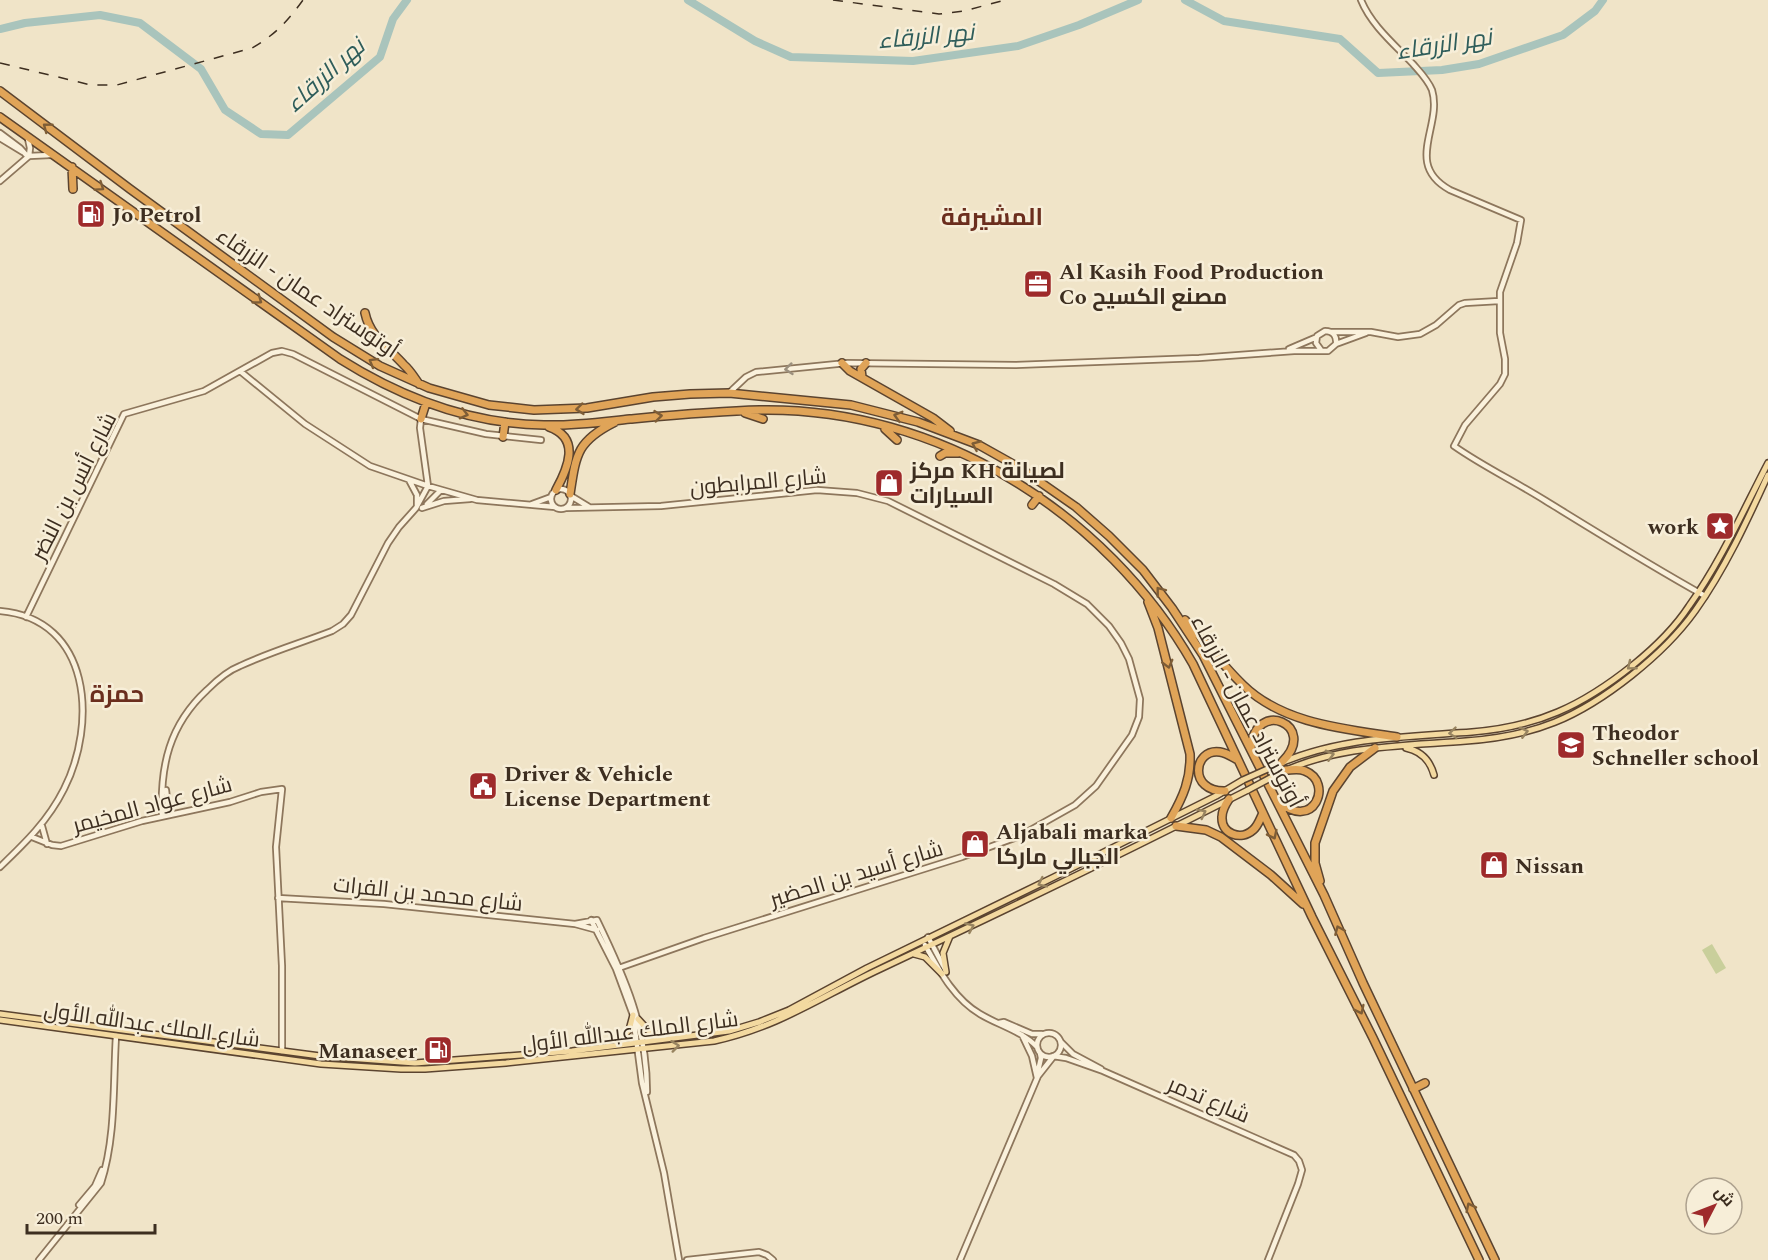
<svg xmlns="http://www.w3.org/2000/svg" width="1768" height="1260" viewBox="0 0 1768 1260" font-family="Spectral,Cairo,serif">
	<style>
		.pitch { fill: #c9cf9b }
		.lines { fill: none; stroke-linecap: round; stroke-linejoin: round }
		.river { stroke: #a9c4bc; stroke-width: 8 }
		.minor-casing { stroke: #8d765c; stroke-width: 8 }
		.major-casing { stroke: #5b4430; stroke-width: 8 }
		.highway-casing { stroke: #5b4430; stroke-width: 10 }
		.minor { stroke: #faf1dc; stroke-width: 4.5 }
		.major { stroke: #f3d9a0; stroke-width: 5 }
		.highway { stroke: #e0a458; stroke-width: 7 }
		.rail { stroke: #3d2e20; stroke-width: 1.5; stroke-dasharray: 10 10; stroke-linecap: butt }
		.major-bridge-casing { stroke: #5b4430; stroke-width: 8; stroke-linecap: butt }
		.major-bridge { stroke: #f3d9a0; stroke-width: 5 }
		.oneway { stroke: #7e5d36 }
		.oneway2 { stroke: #9c907e }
		.oneway3 { stroke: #988460 }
		.labels { text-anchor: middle; stroke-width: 5; stroke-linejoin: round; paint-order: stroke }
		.poi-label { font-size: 22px; font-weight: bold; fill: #3d2e20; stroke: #f7eed8; text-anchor: start }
		.street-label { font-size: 22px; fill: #3d2e20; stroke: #f7eed8 }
		.water-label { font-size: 24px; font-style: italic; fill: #2f5d5a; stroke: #f7eed8 }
		.neighbourhood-label { font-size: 24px; font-weight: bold; fill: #6b2e1e; stroke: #f7eed8 }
	</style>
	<rect width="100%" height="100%" fill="#f0e4c8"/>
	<path class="pitch" d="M1712,944L1726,968L1716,974L1702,950Z"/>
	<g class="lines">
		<path class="river" d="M688,0L755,41L791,57L913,61L1018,46L1079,25L1138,0
			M1185,0L1224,21L1340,39L1378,73L1442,70L1479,64L1563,35L1595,11L1603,0
			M0,29L25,23L100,15L140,23L201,69L225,110L261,134L288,135L380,57L393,19L407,0"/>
		<g class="minor-casing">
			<path id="minor" d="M1361,0C1371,25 1395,45 1413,64C1420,72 1428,80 1432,90C1443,126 1403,164 1450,190L1521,220L1517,243L1500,292V333L1505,359V374L1500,384L1465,425L1454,446C1484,467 1516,482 1546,501C1598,533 1651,566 1705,596
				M0,133L20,148L28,157
				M0,138L23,152
				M28,139L30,148L29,156
				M0,181L29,156L51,155
				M1331,332H1371L1398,337L1420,334L1436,325L1459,305L1465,303L1499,301
				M1336,344L1366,333
				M1289,349L1317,337
				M240,371L305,424L370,466L428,486L477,500L555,507
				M729,393L746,377L756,372L847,363L1015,365L1199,358L1294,351H1328L1336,344C1337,336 1333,331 1325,331L1317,336L1316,343L1321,350
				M409,480L417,495V505
				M551 499a10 10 0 1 1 20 0a10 10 0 1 1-20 0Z
				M571,496L589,507
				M427,504L441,490
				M532,504L551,497
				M422,508L444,501L470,499
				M566,508L661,506L817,490L857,493L888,501L1054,584L1087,604L1109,626L1121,643L1129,659L1140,699L1139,717L1132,735L1096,786L1075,805L1020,836L962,857L704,938L616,969
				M0,611C92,619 97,724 64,789C48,821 25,843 0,867
				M26,617L124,414L204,391L272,353L282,351L293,354L421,419L486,434L541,440
				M166,790L169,815
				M162,816C160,766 169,725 207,690C217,680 227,671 240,666C270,652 301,643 332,631L343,624L351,615L388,543L399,527L416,508L428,486L420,428L421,419
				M42,826L47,844
				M32,837L52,845L61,846L142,821L230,802L261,792L282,789L276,847L282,966V1051
				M278,898L384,904L575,924L597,930
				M591,920L616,969L633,1015L642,1083L664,1173L679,1260
				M575,924L597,920C625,978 647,1027 647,1092
				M928,937L945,969
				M925,945C939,970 954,999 980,1014C998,1025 1022,1031 1037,1047
				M999,1023L1004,1022L1032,1034H1042
				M1037 1045a12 12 0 1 1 24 0a12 12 0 1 1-24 0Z
				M1022,1035L1032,1056L1037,1078
				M1061,1042L1073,1054L1101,1069
				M1053,1056L1066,1058L1103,1071L1294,1155L1299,1161L1302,1170L1298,1184L1268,1260
				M1038,1071L1041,1058L1040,1053
				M79,1205L95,1186L102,1170
				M39,1260L101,1183C116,1137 113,1084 116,1036
				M687,1260L759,1252L767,1255L773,1260
				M960,1260L1038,1076L1053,1057"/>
		</g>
		<g class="major-casing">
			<path id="major" d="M1406,748C1421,751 1430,760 1434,775
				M1272,767C1335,737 1404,737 1472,732C1537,727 1582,706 1633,665C1654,648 1674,629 1689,606C1721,561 1743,511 1768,463
				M1276,775C1335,745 1402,746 1466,741C1535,736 1578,718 1632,675C1656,656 1677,636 1695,611C1725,569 1747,521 1768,475
				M914,954L925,957L942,974
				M946,972L943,953L950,936
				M0,1014L320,1056L415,1063L572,1051L729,1031L759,1022L789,1010L867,968L1054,877L1216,796L1243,780
				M638,1019L649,1031L665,1038
				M0,1020L321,1064L401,1069H425L506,1063L714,1041C779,1027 822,996 880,969C1004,911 1126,852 1248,790
				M617,1044L629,1030L633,1015"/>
		</g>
		<g class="highway-casing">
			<path id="highway" d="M0,91L130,189L333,337L380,366L429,388L489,405L534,410L587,408L653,397L690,394L729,393L851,405L918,422L979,445L1020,468L1076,507L1109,536L1143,570L1172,608L1203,655L1324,895L1363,983L1495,1260
				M0,117L340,359C402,398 470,424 544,425C573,426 601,422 630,419C674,415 717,411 760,410C938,407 1106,512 1193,664L1312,917L1373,1038L1479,1260
				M72,167L73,189
				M365,313C370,337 389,348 404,365C410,370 414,377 419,384
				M842,363L850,371L933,418L950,431
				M862,377L861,369L866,363
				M745,413L763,419
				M421,419L426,403
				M549,427C581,438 568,468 556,490
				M885,429L897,440
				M503,437L505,422
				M940,456L945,453H958
				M570,494C576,454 577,441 615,422
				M1032,505L1039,496
				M1148,602L1158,628L1190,754C1191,779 1183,797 1171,818
				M1185,620C1205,641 1222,665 1243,685C1283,724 1345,729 1397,737
				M1251,749C1254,697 1320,725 1282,762
				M1225,791C1188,792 1193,748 1220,752C1227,753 1232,757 1238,760
				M1229,799C1225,805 1222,810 1222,817C1221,834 1241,841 1253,830C1258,826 1260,819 1263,813
				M1278,801C1314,833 1334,782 1305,771C1299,768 1292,770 1286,770
				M1176,826L1206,830L1221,837L1271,875L1303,904
				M1320,881L1315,863V843L1333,791L1350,767L1375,748
				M1413,1089L1425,1083"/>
		</g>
		<use href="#minor" class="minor"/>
		<use href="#major" class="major"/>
		<use href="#highway" class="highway"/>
		<path class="rail" d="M833,0L939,14L964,11L1005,0
			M0,63L91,85H117L252,48C276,34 287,22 303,0"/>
		<g class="major-bridge-casing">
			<path id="major-bridge" d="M1243,780L1272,767
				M1248,790L1276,775"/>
		</g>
		<use href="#major-bridge" class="major-bridge"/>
	</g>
	<defs><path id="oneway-chevron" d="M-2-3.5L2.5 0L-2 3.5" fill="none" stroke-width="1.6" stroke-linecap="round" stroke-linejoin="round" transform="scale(1.5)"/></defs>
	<g class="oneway">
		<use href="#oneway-chevron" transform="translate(47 127) rotate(-143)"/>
		<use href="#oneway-chevron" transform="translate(100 187) rotate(35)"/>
		<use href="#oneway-chevron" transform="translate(258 300) rotate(36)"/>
		<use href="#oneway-chevron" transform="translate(373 362) rotate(-150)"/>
		<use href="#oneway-chevron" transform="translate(580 409) rotate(174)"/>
		<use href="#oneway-chevron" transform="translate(464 414) rotate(14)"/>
		<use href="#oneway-chevron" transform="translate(658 416) rotate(-6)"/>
		<use href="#oneway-chevron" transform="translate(898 416) rotate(-164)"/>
		<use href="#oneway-chevron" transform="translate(976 445) rotate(-156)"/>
		<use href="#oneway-chevron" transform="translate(1160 591) rotate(-128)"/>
		<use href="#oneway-chevron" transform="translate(1168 664) rotate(75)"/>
		<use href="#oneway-chevron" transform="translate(1273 835) rotate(64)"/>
		<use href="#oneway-chevron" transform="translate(1339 930) rotate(-113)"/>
		<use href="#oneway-chevron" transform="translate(1360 1010) rotate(64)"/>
		<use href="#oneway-chevron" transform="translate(1470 1207) rotate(-116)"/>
	</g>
	<use class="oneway2" href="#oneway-chevron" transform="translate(789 369) rotate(174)"/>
	<g class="oneway3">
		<use href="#oneway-chevron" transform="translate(1631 666) rotate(141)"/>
		<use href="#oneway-chevron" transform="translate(1524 732) rotate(-14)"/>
		<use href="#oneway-chevron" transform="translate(1453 733) rotate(175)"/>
		<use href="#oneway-chevron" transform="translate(1330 755) rotate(-15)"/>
		<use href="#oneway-chevron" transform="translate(1202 813) rotate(-27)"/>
		<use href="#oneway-chevron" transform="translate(1042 883) rotate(154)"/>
		<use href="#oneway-chevron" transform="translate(970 927) rotate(-24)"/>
		<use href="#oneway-chevron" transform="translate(675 1046) rotate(-7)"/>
	</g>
	<defs>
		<g id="fuel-square" transform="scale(1.5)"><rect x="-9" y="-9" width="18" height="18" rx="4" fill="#9e2a2b" stroke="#f7eed8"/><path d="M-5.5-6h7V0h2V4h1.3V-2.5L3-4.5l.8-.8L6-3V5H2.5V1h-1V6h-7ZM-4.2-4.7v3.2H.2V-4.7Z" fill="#fff"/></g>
		<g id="office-square" transform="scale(1.5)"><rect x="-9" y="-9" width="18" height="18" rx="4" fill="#9e2a2b" stroke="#f7eed8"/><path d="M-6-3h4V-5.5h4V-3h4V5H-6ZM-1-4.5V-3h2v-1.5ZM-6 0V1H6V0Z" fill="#fff"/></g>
		<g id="shop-square" transform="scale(1.5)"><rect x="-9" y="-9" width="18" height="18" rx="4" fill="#9e2a2b" stroke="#f7eed8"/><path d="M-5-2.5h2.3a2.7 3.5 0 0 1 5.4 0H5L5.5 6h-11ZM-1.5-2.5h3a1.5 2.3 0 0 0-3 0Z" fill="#fff"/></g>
		<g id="sight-square" transform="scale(1.5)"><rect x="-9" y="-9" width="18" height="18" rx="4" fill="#9e2a2b" stroke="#f7eed8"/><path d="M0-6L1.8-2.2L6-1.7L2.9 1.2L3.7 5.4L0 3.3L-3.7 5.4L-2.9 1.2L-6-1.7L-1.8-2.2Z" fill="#fff"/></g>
		<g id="school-square" transform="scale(1.5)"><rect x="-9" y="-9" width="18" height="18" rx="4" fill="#9e2a2b" stroke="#f7eed8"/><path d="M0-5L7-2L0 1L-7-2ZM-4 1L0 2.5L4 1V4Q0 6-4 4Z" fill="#fff"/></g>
		<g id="civic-square" transform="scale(1.5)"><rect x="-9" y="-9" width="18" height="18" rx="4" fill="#9e2a2b" stroke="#f7eed8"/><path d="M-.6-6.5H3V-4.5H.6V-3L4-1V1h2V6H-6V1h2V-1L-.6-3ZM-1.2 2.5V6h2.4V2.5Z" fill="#fff"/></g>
	</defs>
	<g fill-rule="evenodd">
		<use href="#fuel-square" x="91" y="214"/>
		<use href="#office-square" x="1038" y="284"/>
		<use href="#shop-square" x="889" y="483"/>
		<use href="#sight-square" x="1720" y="526"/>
		<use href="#school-square" x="1571" y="745"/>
		<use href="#civic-square" x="483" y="786"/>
		<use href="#shop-square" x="975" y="844"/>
		<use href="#shop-square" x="1494" y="865"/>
		<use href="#fuel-square" x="438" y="1050"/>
	</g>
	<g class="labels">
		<g class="poi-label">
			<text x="112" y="222">Jo Petrol</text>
			<text x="1059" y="279">Al Kasih Food Production<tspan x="1059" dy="25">Co مصنع الكسيح</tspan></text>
			<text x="910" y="478">مركز KH لصيانة<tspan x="910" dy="25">السيارات</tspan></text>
			<text x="1699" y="534" text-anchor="end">work</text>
			<text x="1592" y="740">Theodor<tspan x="1592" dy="25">Schneller school</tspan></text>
			<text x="504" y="781">Driver &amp; Vehicle<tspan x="504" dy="25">License Department</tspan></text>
			<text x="996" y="839">Aljabali marka<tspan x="996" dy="25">الجبالي ماركا</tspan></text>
			<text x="1515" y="873">Nissan</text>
			<text x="417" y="1058" text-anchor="end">Manaseer</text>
		</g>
		<g class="street-label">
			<text transform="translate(308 292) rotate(34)" y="8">أوتوستراد عمان - الزرقاء</text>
			<text transform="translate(758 481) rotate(-5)" y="8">شارع المرابطون</text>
			<text transform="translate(73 486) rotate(-63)" y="8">شارع أنس بن النضر</text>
			<text transform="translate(1248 711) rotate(62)" y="8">أوتوستراد عمان - الزرقاء</text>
			<text transform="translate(152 804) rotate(-15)" y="8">شارع عواد المخيمر</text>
			<text transform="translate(856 873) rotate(-17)" y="8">شارع أسيد بن الحضير</text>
			<text transform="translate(428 893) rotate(6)" y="8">شارع محمد بن الفرات</text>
			<text transform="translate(152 1024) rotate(8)" y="8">شارع الملك عبدالله الأول</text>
			<text transform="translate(630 1031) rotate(-7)" y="8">شارع الملك عبدالله الأول</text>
			<text transform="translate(1209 1099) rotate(23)" y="8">شارع تدمر</text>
		</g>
		<g class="water-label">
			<text transform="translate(926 36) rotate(-5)" y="8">نهر الزرقاء</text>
			<text transform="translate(1444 44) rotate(-9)" y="8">نهر الزرقاء</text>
			<text transform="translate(325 75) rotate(-42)" y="8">نهر الزرقاء</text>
		</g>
		<g class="neighbourhood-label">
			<text x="992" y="225">المشيرفة</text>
			<text x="117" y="702">حمزة</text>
		</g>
	</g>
	<g transform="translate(1714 1206) rotate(48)"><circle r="28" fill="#f7eed8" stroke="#ada18e" stroke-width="1.5"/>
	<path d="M0-4.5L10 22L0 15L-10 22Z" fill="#9e2a2b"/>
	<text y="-9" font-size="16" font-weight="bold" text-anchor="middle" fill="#3d2e20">ش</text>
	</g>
	<path d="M27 1224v9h128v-9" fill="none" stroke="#3d2e20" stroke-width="3"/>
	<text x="36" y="1224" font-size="18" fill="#3d2e20" stroke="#f7eed8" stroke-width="4.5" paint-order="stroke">200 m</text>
</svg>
